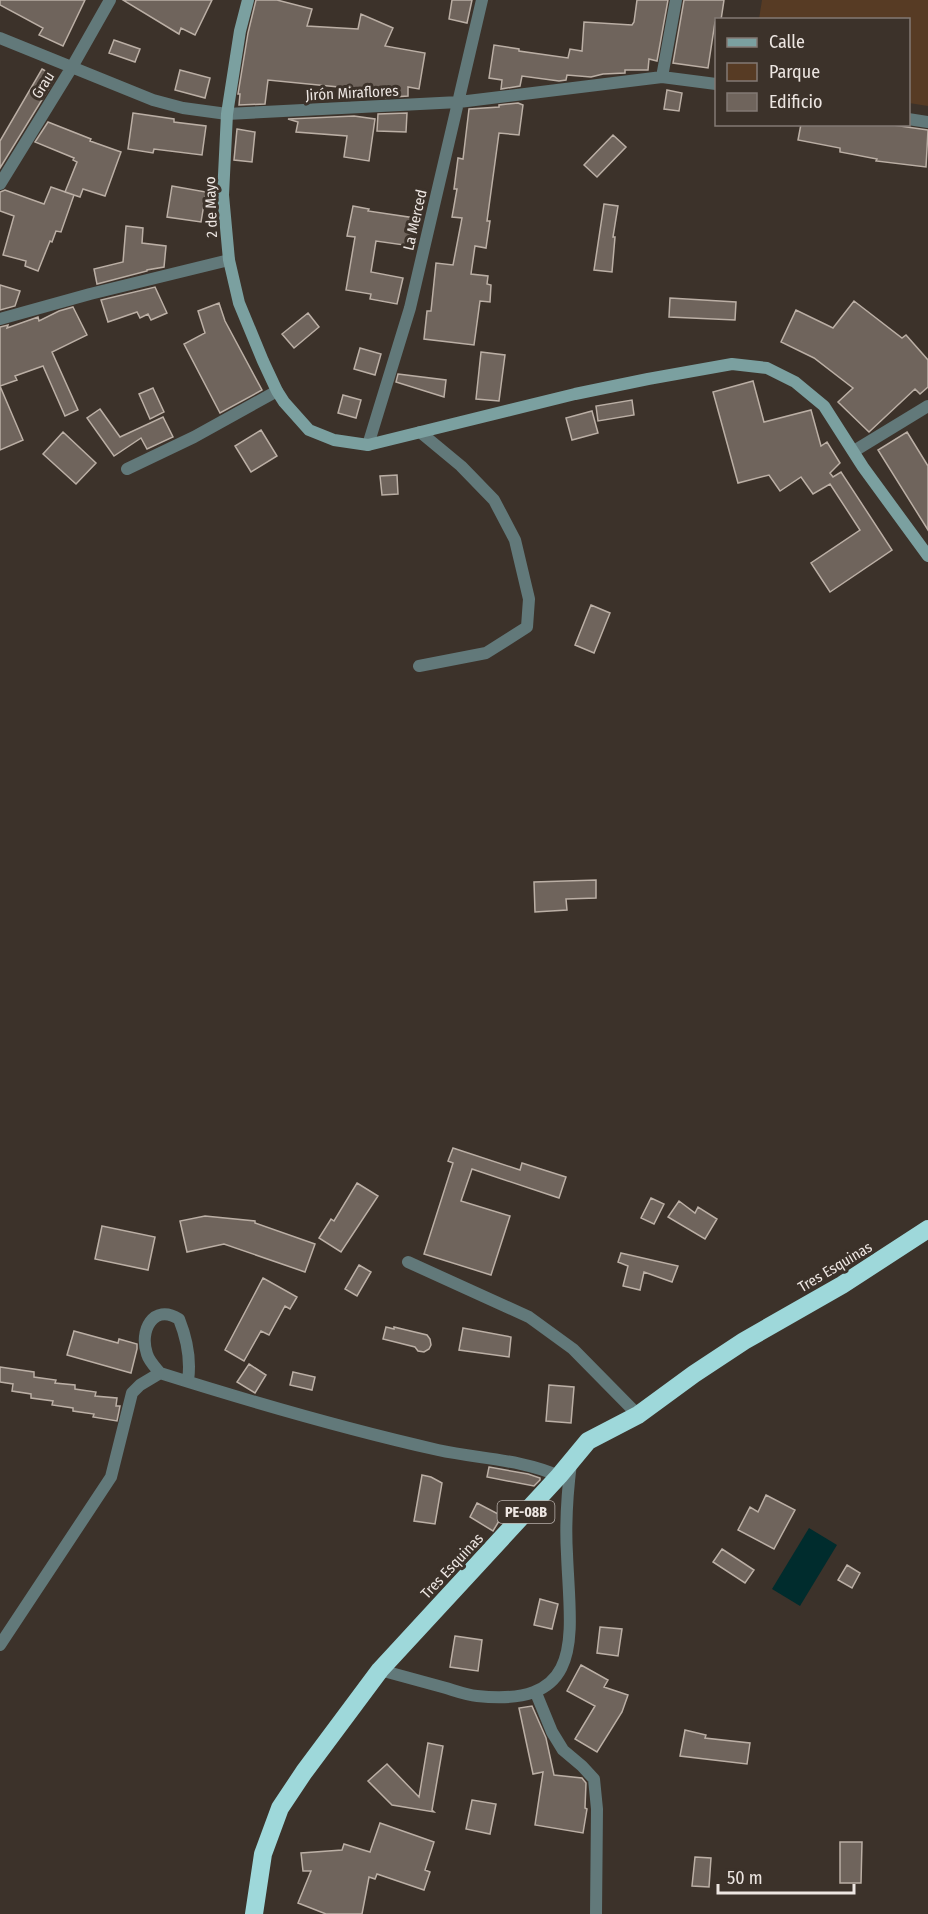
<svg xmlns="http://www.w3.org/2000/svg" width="928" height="1914" viewBox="0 0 928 1914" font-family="'Fira Sans Condensed',sans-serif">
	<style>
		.green { fill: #573b24 }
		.water { fill: #002c2d }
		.building { fill: #6f645c; stroke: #bbafa5; stroke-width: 1.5 }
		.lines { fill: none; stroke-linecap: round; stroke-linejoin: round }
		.street { stroke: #62797a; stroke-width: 12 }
		.secondary { stroke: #7ba0a0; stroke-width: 12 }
		.highway { stroke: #9ed8da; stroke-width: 18 }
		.labels { text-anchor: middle; stroke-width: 6; stroke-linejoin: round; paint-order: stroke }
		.shield { fill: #3c322a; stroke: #b8b0ab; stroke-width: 1.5 }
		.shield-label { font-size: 14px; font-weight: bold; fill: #ede6e2 }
		.street-label { font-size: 15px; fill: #ede6e2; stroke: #3c322a }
	</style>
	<rect width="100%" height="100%" fill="#3c322a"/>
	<path class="green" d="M762,0H928V106L909,103L908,20L759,19Z"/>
	<path class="water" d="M809,1528L837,1545L800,1606L772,1589Z"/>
	<path class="building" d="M0,0H85L63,46L39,35L43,28L0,5Z
		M123,0H212L195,35L181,28L179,34Z
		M256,0H277L312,9L307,26L358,29L361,14L393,28L385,46L425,53L419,89L408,87V96L379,98V91L268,80L265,104L239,105L240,94H238L248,33Z
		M452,0H472L467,23L449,19Z
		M637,0H668L657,61L649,59L648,70H625V73L603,74L591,77L567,75L566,80L559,81L522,76L520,86L501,89L502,80L489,78L494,45L519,49V51L568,58L570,49L582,51L584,22L632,25L634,22Z
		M684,0H724L721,20H717L715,22L708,68L673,63Z
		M114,40L140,49L135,62L109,53Z
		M42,69L56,77L0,168V141Z
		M180,70L210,78L205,98L175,90Z
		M667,90L682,93L679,111L664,109Z
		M518,103L523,105L519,135L499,133L487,221H490L486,248L475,246L471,274L488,276L487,284L491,285L490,302L480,301L474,345L424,339L427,311H431L436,263L453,265L462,218L452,217L457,189H454L458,158L463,159L469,109L499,107V105Z
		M133,113L174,119V122L206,126L202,155L154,149L153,153L128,149Z
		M407,113L406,132L377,131L378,114Z
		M354,116L375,119L369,161L344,157L347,136L296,132L298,122L288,119Z
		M48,122L91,139L90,141L121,152L105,196L83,189L80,197L65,192L77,162L73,160L74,158L35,142Z
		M801,124H886L928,130L926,167L876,161L877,159L840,152V148L798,140Z
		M237,129L255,132L252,162L234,160Z
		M613,135L626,147L597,177L584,165Z
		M172,186L206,192L201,222L167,217Z
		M51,187L74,195L61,232L56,231L52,242L50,241L38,271L25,266L26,261L3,255L14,216L0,211V192L5,190L44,204Z
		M604,204L618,206L613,237H615L612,272L594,270Z
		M353,206L369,209L368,211L415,218L411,246L376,241L371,272L403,278L397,304L370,299L371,294L346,290L355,237L347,236Z
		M126,226L143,228L142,243L166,246L164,267L147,270V271L97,284L94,269L123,262Z
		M0,285L20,291L15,306L0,310Z
		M155,287L167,313L151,320L148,314L140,318L137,312L108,322L101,300Z
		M670,298L736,302L735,320L669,317Z
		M854,301L902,338L906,335L928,360V387L920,394L915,389L869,432L838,402L853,388L814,358L781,342L796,310L833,328Z
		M219,303L225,321L262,390L220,413L184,344L205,333L198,311Z
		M73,307L87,335L52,352L78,410L65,416L43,366L15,376L17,380L0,386L23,440L0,450V327L8,325L7,328L38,317L39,321L59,311Z
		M308,313L319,327L294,348L282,334Z
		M360,348L381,354L375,375L354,369Z
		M481,352L505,355L499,401L476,399Z
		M398,374L446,380L444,397L396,382Z
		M753,381L764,422L811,410L821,446L827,442L840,463L830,473L833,477L841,472L892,550L830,592L811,563L860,530L830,484L813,494L801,477L780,491L769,475L738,483L713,392Z
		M153,388L164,412L150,419L139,394Z
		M343,395L361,400L356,418L338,413Z
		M632,400L634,415L598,421L596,406Z
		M100,409L120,437L163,417L173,437L147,449L141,438L114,456L87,418Z
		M592,411L598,433L572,440L566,418Z
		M261,430L277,456L251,472L235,446Z
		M63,432L96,463L76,484L43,454Z
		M907,432L928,466V530L878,450Z
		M397,475L398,494L382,495L380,476Z
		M591,605L610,613L594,653L575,645Z
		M596,880V898L566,899L567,910L535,912L534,882Z
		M453,1148L520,1170L522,1163L566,1177L559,1198L472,1169L461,1201L510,1216L491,1275L424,1254L453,1163L448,1161Z
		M357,1183L378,1196L341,1252L319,1238L331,1219L334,1221Z
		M651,1198L664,1204L654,1224L641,1218Z
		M679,1201L695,1213L698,1207L717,1219L705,1239L668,1217Z
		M205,1216L255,1221V1223L315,1244L305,1272L224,1244L187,1252L180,1221Z
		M102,1226L155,1237L148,1270L95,1259Z
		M621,1253L678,1266L672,1282L644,1272L640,1290L623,1286L628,1266L618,1262Z
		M359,1265L371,1272L357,1296L345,1289Z
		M263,1278L297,1297L290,1309L285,1306L269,1335L261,1331L244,1361L225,1350Z
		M386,1327L394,1329V1327L427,1335L430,1339L431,1345L429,1349L424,1352L418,1351L415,1347L383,1339Z
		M463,1328L511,1337L509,1357L459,1350Z
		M74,1331L118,1343L119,1339L137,1344V1349L131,1373L67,1355Z
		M249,1364L266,1375L255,1393L237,1382Z
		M0,1367L34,1372V1377L56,1380L55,1383L75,1385V1389L96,1392L95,1396L117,1398L116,1406H120L117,1421L93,1417L94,1414L73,1411V1408L52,1405L53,1401L31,1398V1394L12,1391L13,1384L0,1382Z
		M293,1372L315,1377L312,1390L290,1385Z
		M549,1385L574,1387L571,1423L546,1421Z
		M489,1467L528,1474L540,1478V1480L534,1486L487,1477Z
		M422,1475L431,1477L442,1483L435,1524L414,1521Z
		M766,1495L795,1510L774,1549L738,1530L750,1507L758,1512Z
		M477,1503L502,1516L493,1531L470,1517Z
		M722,1549L754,1570L745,1583L713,1562Z
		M847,1565L860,1573L852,1588L838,1580Z
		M540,1599L558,1604L552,1629L534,1625Z
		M600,1627L622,1629L618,1656L597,1653Z
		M455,1636L482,1640L478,1671L450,1667Z
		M581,1665L608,1680L604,1687L628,1695L622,1712L597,1752L575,1739L595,1706L567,1691Z
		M532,1706L546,1738L554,1775L582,1778L586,1783L585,1808L587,1809L583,1833L535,1825L543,1772L533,1774L519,1708Z
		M685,1730L706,1735L705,1738L750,1743L747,1764L680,1756Z
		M428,1743L443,1746L432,1810L434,1812L392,1805L368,1781L387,1764L419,1797Z
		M472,1800L496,1804L490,1834L466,1829Z
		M380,1823L434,1842L425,1870L430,1872L424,1890L377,1874L375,1879L369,1877L362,1914H326L298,1903L311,1871H303L301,1853L342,1850L344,1844L370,1852Z
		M840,1842H862L861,1883H840Z
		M695,1857L711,1858L709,1887L692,1886Z"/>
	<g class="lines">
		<path class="street" d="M0,38L153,100L183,108L227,114L459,102L662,77L716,84
			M662,77L676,0
			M908,119L928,122
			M0,184L72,67L110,0
			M0,319L90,294L229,260
			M368,445L410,308L482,0
			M854,451L928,406
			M127,469L194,437L277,391
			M419,666L486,653L527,627L529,599L515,540L494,500L461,466L420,432
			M408,1262L529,1317L573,1349L638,1415
			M188,1381C191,1360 187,1339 179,1319C153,1303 139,1331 147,1354C149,1361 155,1367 160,1373C252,1402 345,1429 438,1450C479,1459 521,1459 559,1476
			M0,1645L111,1477L132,1393L140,1385L160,1373
			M380,1670C402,1676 424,1682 446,1688C456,1691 467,1695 477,1696C588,1708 570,1634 567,1554C565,1522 567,1495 571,1463
			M536,1693L552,1732L563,1750L582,1766L594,1779L597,1809L596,1914"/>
		<path class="secondary" d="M248,0L240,31L227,114L223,195L229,260L239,303L263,361L277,391L284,402L309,430L334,440L368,445L575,394L648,379L732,364L767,368L795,382L824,406L863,467L928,556"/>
		<path class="highway" d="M254,1914L263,1854L280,1808L304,1772L380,1670L559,1476L588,1441L638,1415L694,1374L744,1341L842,1285L928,1229"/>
	</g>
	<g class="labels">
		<rect class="shield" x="497.5" y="1501" width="57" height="22" rx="4.5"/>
		<g class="shield-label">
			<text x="526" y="1517">PE-08B</text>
		</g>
		<g class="street-label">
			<text transform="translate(43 85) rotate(-58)" y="5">Grau</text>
			<text transform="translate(352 93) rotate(-3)" y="5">Jirón Miraflores</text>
			<text transform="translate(211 207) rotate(-92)" y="5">2 de Mayo</text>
			<text transform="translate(415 220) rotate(-77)" y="5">La Merced</text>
			<text transform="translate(835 1267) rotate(-31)" y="5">Tres Esquinas</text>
			<text transform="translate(452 1566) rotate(-47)" y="5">Tres Esquinas</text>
		</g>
	</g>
	<rect x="715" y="18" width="195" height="108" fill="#3c322a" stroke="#837a74" stroke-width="1.5"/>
	<rect x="727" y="38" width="30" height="9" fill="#7ba0a0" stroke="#837a74" stroke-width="1.5"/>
	<text x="769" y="48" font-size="18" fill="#ede6e2">Calle</text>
	<rect x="727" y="63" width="30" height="18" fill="#573b24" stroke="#837a74" stroke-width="1.5"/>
	<text x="769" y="78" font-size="18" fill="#ede6e2">Parque</text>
	<rect x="727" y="93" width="30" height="18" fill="#6f645c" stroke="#837a74" stroke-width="1.5"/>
	<text x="769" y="108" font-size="18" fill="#ede6e2">Edificio</text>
	<path d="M718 1884v9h136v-9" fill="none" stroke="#ede6e2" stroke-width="3"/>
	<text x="727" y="1884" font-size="18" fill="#ede6e2" stroke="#3c322a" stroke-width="4.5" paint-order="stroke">50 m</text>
</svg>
